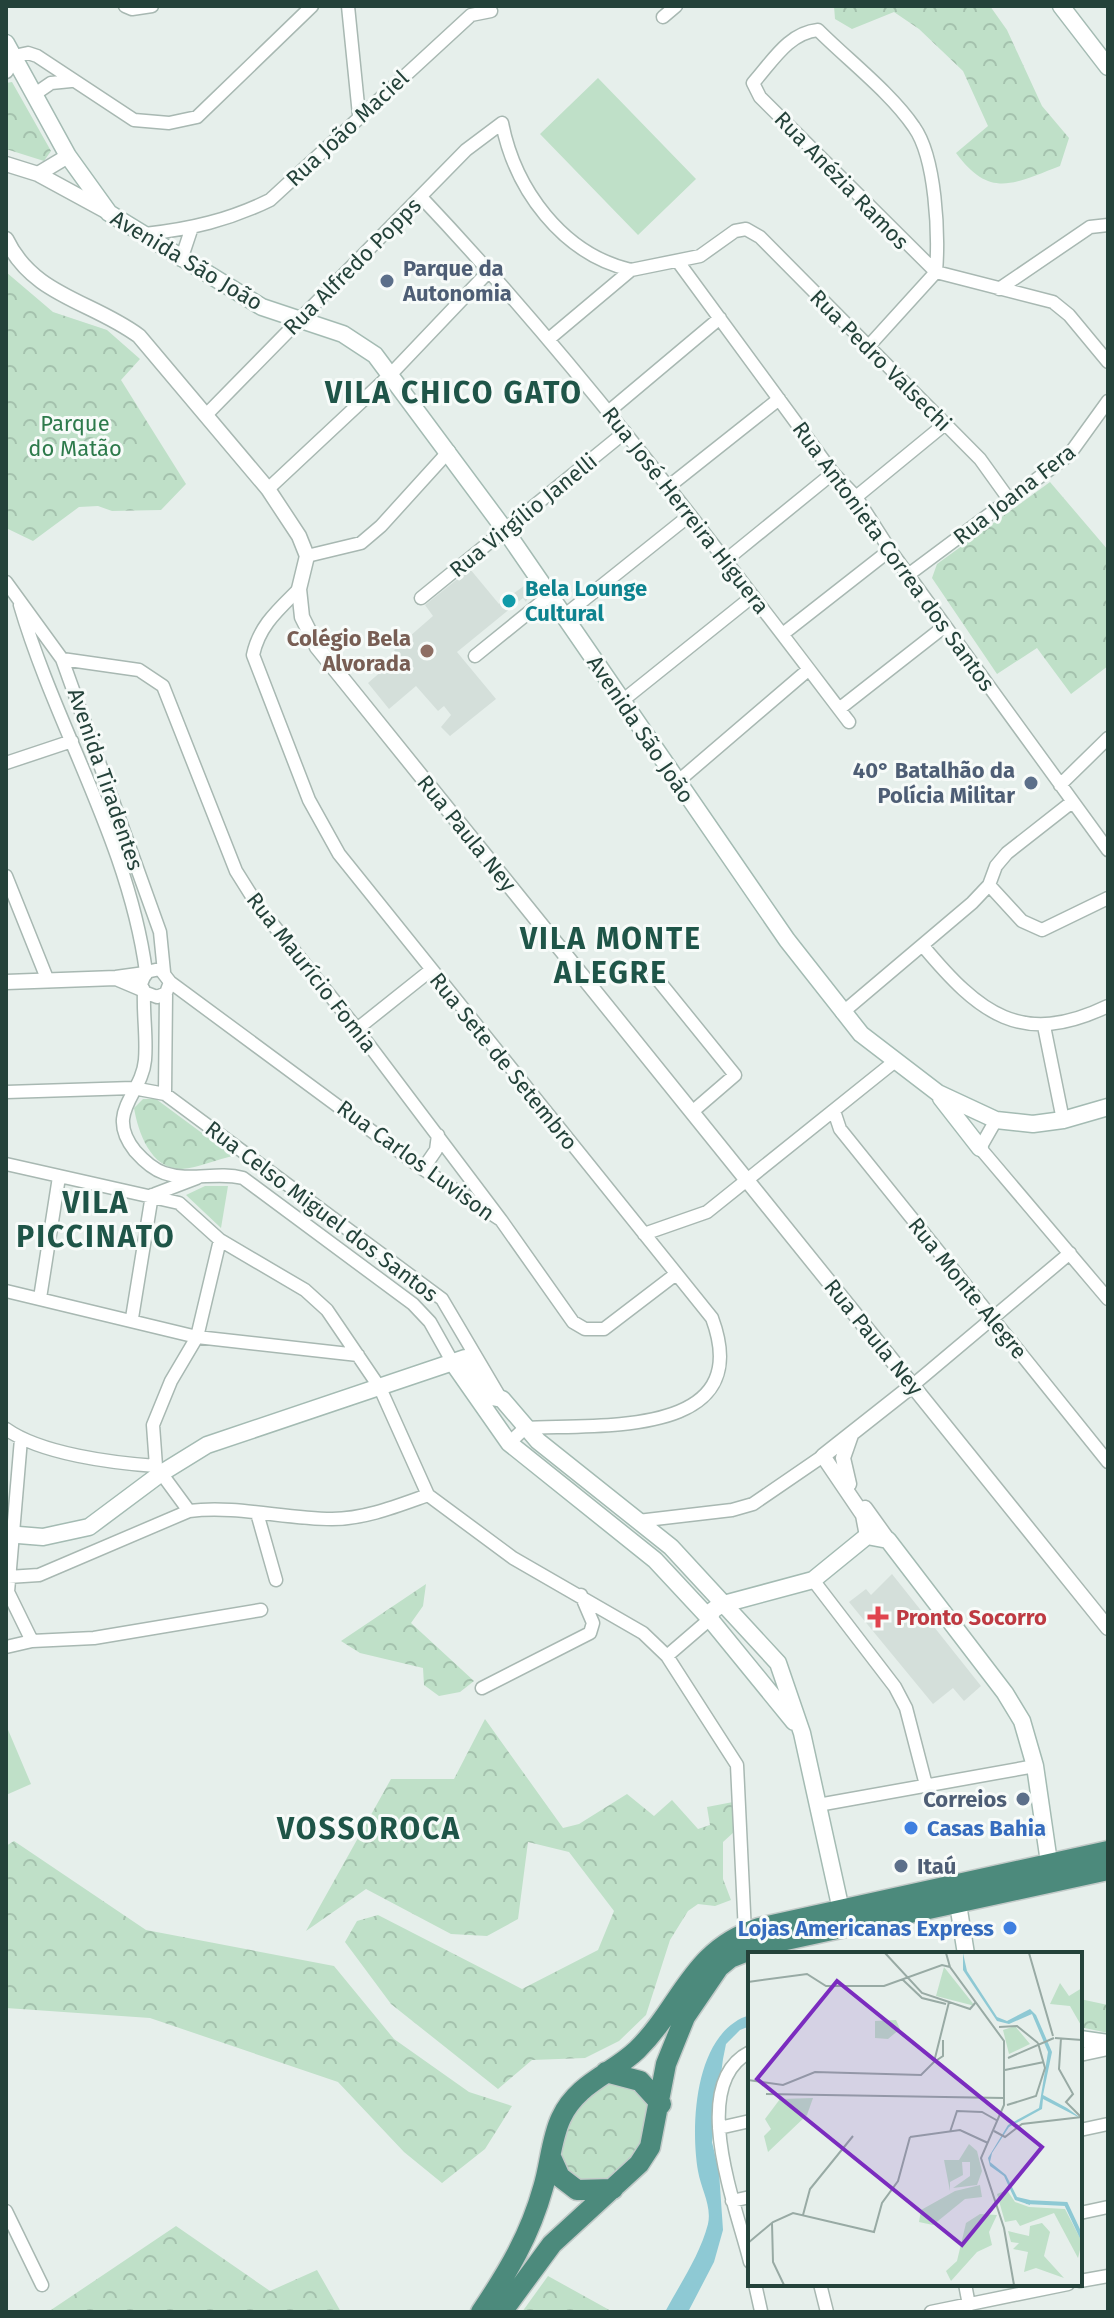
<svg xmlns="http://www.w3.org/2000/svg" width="1114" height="2318" viewBox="0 0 1114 2318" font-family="'Fira Sans',sans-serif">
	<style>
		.built { fill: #d4dfda }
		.forest { fill: url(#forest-crowns) }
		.pitch { fill: #bfe0c8 }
		.water { fill: #8ec9d4 }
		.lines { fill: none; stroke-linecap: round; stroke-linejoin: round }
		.minor-casing { stroke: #a8b8b2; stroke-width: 15 }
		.tertiary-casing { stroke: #a8b8b2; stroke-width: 17 }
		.secondary-casing { stroke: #a4bbb3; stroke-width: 19 }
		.trunk-casing { stroke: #c2cac8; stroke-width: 23 }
		.minor { stroke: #fff; stroke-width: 12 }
		.tertiary { stroke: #fff; stroke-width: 14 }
		.secondary { stroke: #fff; stroke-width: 16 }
		.trunk { stroke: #4c8a7c; stroke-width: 20 }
		.service-dot { fill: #5c6f8a; stroke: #f7fbf9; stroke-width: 3 }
		.culture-dot { fill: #0f9aa8; stroke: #f7fbf9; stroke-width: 3 }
		.education-dot { fill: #8d6e63; stroke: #f7fbf9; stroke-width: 3 }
		.health-dot { fill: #e0444e; stroke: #f7fbf9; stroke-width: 3 }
		.shop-dot { fill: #3f7fe0; stroke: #f7fbf9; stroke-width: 3 }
		.labels { text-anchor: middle; stroke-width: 6; stroke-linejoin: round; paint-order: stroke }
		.street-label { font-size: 22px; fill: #24423a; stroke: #f7fbf9 }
		.service-label { font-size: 22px; font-weight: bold; fill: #4e5e75; stroke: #f7fbf9; text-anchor: start }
		.park-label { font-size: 22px; fill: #2d7a4b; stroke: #f7fbf9 }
		.culture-label { font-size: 22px; font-weight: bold; fill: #0d838f; stroke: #f7fbf9; text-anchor: start }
		.education-label { font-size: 22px; font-weight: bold; fill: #785e54; stroke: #f7fbf9; text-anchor: end }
		.health-label { font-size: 22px; font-weight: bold; fill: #be3a42; stroke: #f7fbf9; text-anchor: start }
		.shop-label { font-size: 22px; font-weight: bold; fill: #366cbe; stroke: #f7fbf9; text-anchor: start }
		.district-label { font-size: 30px; font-weight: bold; letter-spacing: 2px; fill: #1f5548; stroke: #f7fbf9 }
		.inset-river { fill: none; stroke: #8ec9d4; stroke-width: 4 }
		.inset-road { fill: none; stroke: #98aaa4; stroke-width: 2 }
		.view { fill: #7b2cbf; fill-opacity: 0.15; stroke: #7b2cbf; stroke-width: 4 }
		.inset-edge { fill: none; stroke: #24423a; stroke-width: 4 }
	</style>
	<defs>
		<pattern id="forest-crowns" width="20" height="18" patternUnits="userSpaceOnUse" patternTransform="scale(2)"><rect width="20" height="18" fill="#bfe0c8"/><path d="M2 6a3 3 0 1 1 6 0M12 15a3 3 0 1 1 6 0" fill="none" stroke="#a4c1ad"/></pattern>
	</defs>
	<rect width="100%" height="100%" fill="#e6efeb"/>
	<path class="built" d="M470,569L499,604L528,583L530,592L526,602L523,598L457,652L496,699L450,736L441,727L451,715L444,706L438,711L416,686L389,709L368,683L398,657L394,650L433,616L425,605Z
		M892,1574L981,1686L964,1701L953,1688L933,1704L849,1602L866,1589L871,1595Z"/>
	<path class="forest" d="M834,6H990L1007,30L1042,106L1069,138L1060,166C1013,184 990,199 956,153L988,126L963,71L919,29L894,12L852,29L835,19Z
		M12,82L51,151L44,161L6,149V83Z
		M6,272L53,312L107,330L140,359L121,380L186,484L161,510L112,511L98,506L79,507L33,541L6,528Z
		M1050,482L1108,550V666L1071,694L1037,648L997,674L932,578L937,564Z
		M143,1099H156L233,1156C217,1159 198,1168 182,1169C151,1170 138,1132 134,1108Z
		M205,1186H228L221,1228L186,1195Z
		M426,1584L423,1606L411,1623L474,1681L460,1692L439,1696L424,1685L423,1668L360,1653L341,1641Z
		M485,1719L563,1828L579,1824L627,1794L654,1816L672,1800L698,1829L710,1825L707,1807L733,1802L734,1832L723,1842V1879L731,1900L715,1906L698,1904L688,1911L670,1940L646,2015L619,2041L585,2058L532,2060L498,2089L391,2004L345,1942L357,1921L378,1915L522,1989L598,1950L614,1911L569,1852L528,1842L518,1919L487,1936L451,1934L366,1889L306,1931L391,1779H454Z
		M14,1841L146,1930L334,1966L394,2039L469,2092L512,2106L485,2149L442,2183L404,2152L338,2082L150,2018L6,2008V1846Z
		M1080,1999L1108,2005V2033L1080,2027Z
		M615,2081C625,2081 630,2085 638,2091C668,2114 635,2166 611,2182C604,2186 594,2187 586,2189L560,2165C563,2128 579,2094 615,2081Z
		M176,2226L270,2291L317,2270L341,2312H48Z
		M548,2276L613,2312H522Z"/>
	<path class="pitch" d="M598,78L696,179L638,235L540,134Z
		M6,1725L31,1784L6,1795Z"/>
	<path class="water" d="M750,2015V2026L740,2030L726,2044L723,2059L712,2142L719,2172L723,2230L714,2262L688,2312H665C680,2284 700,2255 708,2224C712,2206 701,2189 698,2171C690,2124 695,2031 750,2015Z"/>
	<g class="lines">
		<g class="minor-casing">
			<path id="minor" d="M125,6L132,9L152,6
				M348,6L359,115
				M663,17L676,6
				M14,56L28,53L37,56L134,120L169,123L197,117L312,6
				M35,94L51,83L71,81
				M421,197C576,361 712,542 849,722
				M145,234C191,229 229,220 270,200L471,15L491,11
				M181,260L192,227
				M679,263L833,473L856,497L890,550L1108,850
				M999,289L1090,227L1108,225
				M550,338L631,270L700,256L735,231L746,229L760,237L980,459L1008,498
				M867,348L936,272L760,97L753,83C772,62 788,33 818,30C848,60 891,93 914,127C936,158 939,234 936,272L1053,302L1069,315L1108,362
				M608,412L720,318
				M206,415L466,150L502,123C515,189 562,254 631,270
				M668,487L779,399
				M268,489L391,374L490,270
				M856,497L945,424
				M307,556L361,543L381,526L449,451
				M726,560L833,473
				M908,575L1069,455L1108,401
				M6,582L62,659L160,932L164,972
				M299,589C278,610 259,626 253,655L309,800L339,854L712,1318C757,1439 599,1424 525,1428L509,1443
				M421,598L625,432
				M20,605C56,728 129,843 146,972
				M565,615L690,515
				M784,633L890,550
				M475,656L549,596
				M62,659L139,670L163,686L236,871L258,906L357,1029L501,1220
				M622,701L753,596
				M839,709L945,626
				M6,763L72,741
				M676,783L808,670
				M1060,785L1108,738
				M6,876L48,981
				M989,885L1022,921L1042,930L1108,898
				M923,946C979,1013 1021,1048 1108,1006
				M654,975L735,1075L692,1112
				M170,982L423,1169L501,1220L573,1322L585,1329H604L676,1274
				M144,992C143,1015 147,1038 145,1060C142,1095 104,1112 135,1151C143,1160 152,1169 164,1173C190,1182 217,1171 243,1178L413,1304L430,1322L453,1363
				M842,1013L972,903L989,885L996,866L1007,853L1072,802
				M1044,1026L1063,1120
				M357,1029L431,970
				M6,1092L133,1088L165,1094L442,1299L501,1399
				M165,1094L166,993L170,982L160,969L146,972L141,984L144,992L157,997L166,993
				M834,1111L840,1129L1108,1462
				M996,1120L980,1148L1108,1299
				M6,1164L179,1203L220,1240L305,1290L327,1310L380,1388L428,1495
				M423,1169L436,1150L438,1135
				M155,1194L197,1178
				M644,1234L707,1212L894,1062
				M6,1291L197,1337L358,1355
				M40,1298L59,1177
				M132,1318L152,1195
				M913,1385L1070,1253
				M6,1429C41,1454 113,1463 156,1466
				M21,1439L8,1592L32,1641
				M189,1511L156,1466L153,1425L171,1381L197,1337L220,1240
				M257,1513L276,1580
				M638,1521L732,1510L753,1504L823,1456
				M8,1577L39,1575L189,1511C237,1505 284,1519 332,1519C365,1519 397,1506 428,1495L513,1558L643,1633L667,1656L737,1765L745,1933
				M813,1580L895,1687L906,1708L926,1785
				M6,1647L32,1641L94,1638L261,1610
				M667,1656L710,1619
				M482,1688L590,1633L593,1623L581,1595
				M818,1805L1035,1766
				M750,2052C686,2084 738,2211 750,2262
				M1080,2055L1108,2049
				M719,2128L750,2121
				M1080,2130L1108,2124
				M732,2201L750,2197
				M6,2211L42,2285
				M1080,2213L1108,2207
				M1080,2281L1108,2276
				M755,2284L761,2311
				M820,2284L827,2312
				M965,2284L969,2305
				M931,2312L1068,2284"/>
		</g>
		<g class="tertiary-casing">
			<path id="tertiary" d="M6,71L14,56
				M6,164L38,174L106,211
				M38,174L68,156
				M6,239C33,296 92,301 139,336L268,489L299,536L307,556L299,589L302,617L317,647L1108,1628
				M116,978L142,989
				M6,982L116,978L145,974
				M849,1484L843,1458L851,1435
				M865,1508L888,1540
				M867,1536L863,1515L823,1456L913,1385"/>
		</g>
		<g class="secondary-casing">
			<path id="secondary" d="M1061,6L1108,67
				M6,43L68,156L109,213L262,307L343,334L375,355L505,530L787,940L861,1034L938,1093L996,1120L1033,1124L1063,1120L1108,1107
				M941,1098L980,1148
				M453,1363L509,1443L655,1560L710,1619L794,1722
				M6,1534L43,1537L89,1527L160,1474L207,1445L465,1358L492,1397L502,1399L538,1441L671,1547L778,1663L802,1733L843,1919
				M710,1619L712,1611L720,1605L813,1580L867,1536L888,1540L1005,1693L1022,1721L1035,1766L1051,1876
				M958,1904L966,1954
				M1080,2039L1108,2043"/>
		</g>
		<g class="trunk-casing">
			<path id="trunk" d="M606,2072L640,2081L661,2104
				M551,2157L560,2177L577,2190L613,2189
				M481,2312C508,2272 530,2235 543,2188C550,2166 551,2139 561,2118C577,2083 612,2074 637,2050C682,2006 691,1950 759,1928L1108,1851
				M502,2312L552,2244L639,2164L650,2147L666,2064L685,2017L719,1967L730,1958L763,1945L1108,1870"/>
		</g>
		<use href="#minor" class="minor"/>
		<use href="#tertiary" class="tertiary"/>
		<use href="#secondary" class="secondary"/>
		<use href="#trunk" class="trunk"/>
	</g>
	<g class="service-dot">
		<circle cx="387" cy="281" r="8"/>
		<circle cx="1031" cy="783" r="8"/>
		<circle cx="1023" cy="1799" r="8"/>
		<circle cx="901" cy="1866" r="8"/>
	</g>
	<circle class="culture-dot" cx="509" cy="601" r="8"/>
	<circle class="education-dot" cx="427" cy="651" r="8"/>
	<path class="health-dot" d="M874 1605h8v8h8v8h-8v8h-8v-8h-8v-8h8z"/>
	<g class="shop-dot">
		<circle cx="911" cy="1828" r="8"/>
		<circle cx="1010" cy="1928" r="8"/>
	</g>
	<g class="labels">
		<g class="street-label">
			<text transform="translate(347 128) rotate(-43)" y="8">Rua João Maciel</text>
			<text transform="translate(842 180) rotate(46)" y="8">Rua Anézia Ramos</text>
			<text transform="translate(187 260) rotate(31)" y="8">Avenida São João</text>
			<text transform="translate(352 266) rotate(-45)" y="8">Rua Alfredo Popps</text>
			<text transform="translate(881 360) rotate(45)" y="8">Rua Pedro Valsechi</text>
			<text transform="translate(1014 494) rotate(-38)" y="8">Rua Joana Fera</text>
			<text transform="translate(686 510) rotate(52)" y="8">Rua José Herreira Higuera</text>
			<text transform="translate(523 515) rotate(-39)" y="8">Rua Virgílio Janelli</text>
			<text transform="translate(894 556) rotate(54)" y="8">Rua Antonieta Correa dos Santos</text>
			<text transform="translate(641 729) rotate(56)" y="8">Avenida São João</text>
			<text transform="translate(106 779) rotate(71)" y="8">Avenida Tiradentes</text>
			<text transform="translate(467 833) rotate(51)" y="8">Rua Paula Ney</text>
			<text transform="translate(312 972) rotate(52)" y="8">Rua Maurício Fomia</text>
			<text transform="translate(504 1061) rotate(51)" y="8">Rua Sete de Setembro</text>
			<text transform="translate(416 1160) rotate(36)" y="8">Rua Carlos Luvison</text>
			<text transform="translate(322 1211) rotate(37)" y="8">Rua Celso Miguel dos Santos</text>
			<text transform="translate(968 1288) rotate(51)" y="8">Rua Monte Alegre</text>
			<text transform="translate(874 1337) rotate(51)" y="8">Rua Paula Ney</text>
		</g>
		<g class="service-label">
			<text x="403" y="276">Parque da<tspan x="403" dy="25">Autonomia</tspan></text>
			<text x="1015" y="778" text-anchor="end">40° Batalhão da<tspan x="1015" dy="25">Polícia Militar</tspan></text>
			<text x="1007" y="1807" text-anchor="end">Correios</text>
			<text x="917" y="1874">Itaú</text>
		</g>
		<g class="park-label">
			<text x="75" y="431">Parque<tspan x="75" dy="25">do Matão</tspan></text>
		</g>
		<g class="culture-label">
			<text x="525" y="596">Bela Lounge<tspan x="525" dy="25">Cultural</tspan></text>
		</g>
		<g class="education-label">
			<text x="411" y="646">Colégio Bela<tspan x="411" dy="25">Alvorada</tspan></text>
		</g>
		<g class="health-label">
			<text x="896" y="1625">Pronto Socorro</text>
		</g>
		<g class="shop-label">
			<text x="927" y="1836">Casas Bahia</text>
			<text x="994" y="1936" text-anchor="end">Lojas Americanas Express</text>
		</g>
		<g class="district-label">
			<text x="454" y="403">VILA CHICO GATO</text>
			<text x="611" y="949">VILA MONTE<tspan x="611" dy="34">ALEGRE</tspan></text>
			<text x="96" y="1213">VILA<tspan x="96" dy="34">PICCINATO</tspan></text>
			<text x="369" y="1839">VOSSOROCA</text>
		</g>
	</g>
	<g transform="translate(748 1952)">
		<rect width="334" height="334" fill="#e6efeb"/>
		<path d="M196,15L227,54L188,44ZM312,31L321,44L334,36V75L322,54L302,52ZM127,69L148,68L152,77L140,87L127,86ZM267,74L282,92L261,102L255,78ZM65,146L59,163L20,200L16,184L23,177L17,167L32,147ZM221,192L229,199L234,219L229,233L205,236L222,224V210H214L215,223L202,230V239L196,208H211ZM232,233L234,245L217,247L185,273L171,270L173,258L207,239ZM259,238L267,250L281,255L317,257L334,290L330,306L306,261L272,274L268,268L257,270L249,242ZM232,262L249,263L241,280L244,293L229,300L203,329L198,319L209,309L218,271ZM294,271L302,280L296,304L316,326L288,316L276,320L280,300L265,297L271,291L263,290L260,279L281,284L282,274Z" fill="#bfe0c8"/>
		<path d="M215,1L219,19L249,65L259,69L282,57L288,63L304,100L295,143L319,156L334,167L295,147L294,157L261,175L244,201L242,210L258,223L269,245L282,248V253L267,248L256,224L242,214L240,206L260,173L291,156L300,100L284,62L261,72L249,69L215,18Z" fill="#8ec9d4"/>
		<path class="inset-river" d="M278,250L318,252L334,286"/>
		<path class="inset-road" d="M137,1L174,41L222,57L228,50M198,1L202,15L256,89V153L233,206L256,276L266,333M281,1L305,84M154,27L174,46L198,52M0,30L59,22L78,34H136L194,13L202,15M251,75L269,74L290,91M307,86L334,88M313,86L311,117L325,142L318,150L334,166M260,106L306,86M186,110L195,104V88M257,118L296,110M0,128L35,133L67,120L173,123L186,110L201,50M18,142L256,146M259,153L288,144L297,116L290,91M246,179L257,185L274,172L334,165M202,180L209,159L234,160L250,169M162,185L212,178L240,191M55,263L62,237L105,184M24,271L25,310L36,333M0,291L25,270L45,261L126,280L134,251L150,229L162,185"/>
		<path class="view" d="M89,29L294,195L214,293L9,127Z"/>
		<rect width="334" height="334" class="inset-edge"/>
	</g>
	<rect width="1114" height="2318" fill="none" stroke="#24423a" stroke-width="16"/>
</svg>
